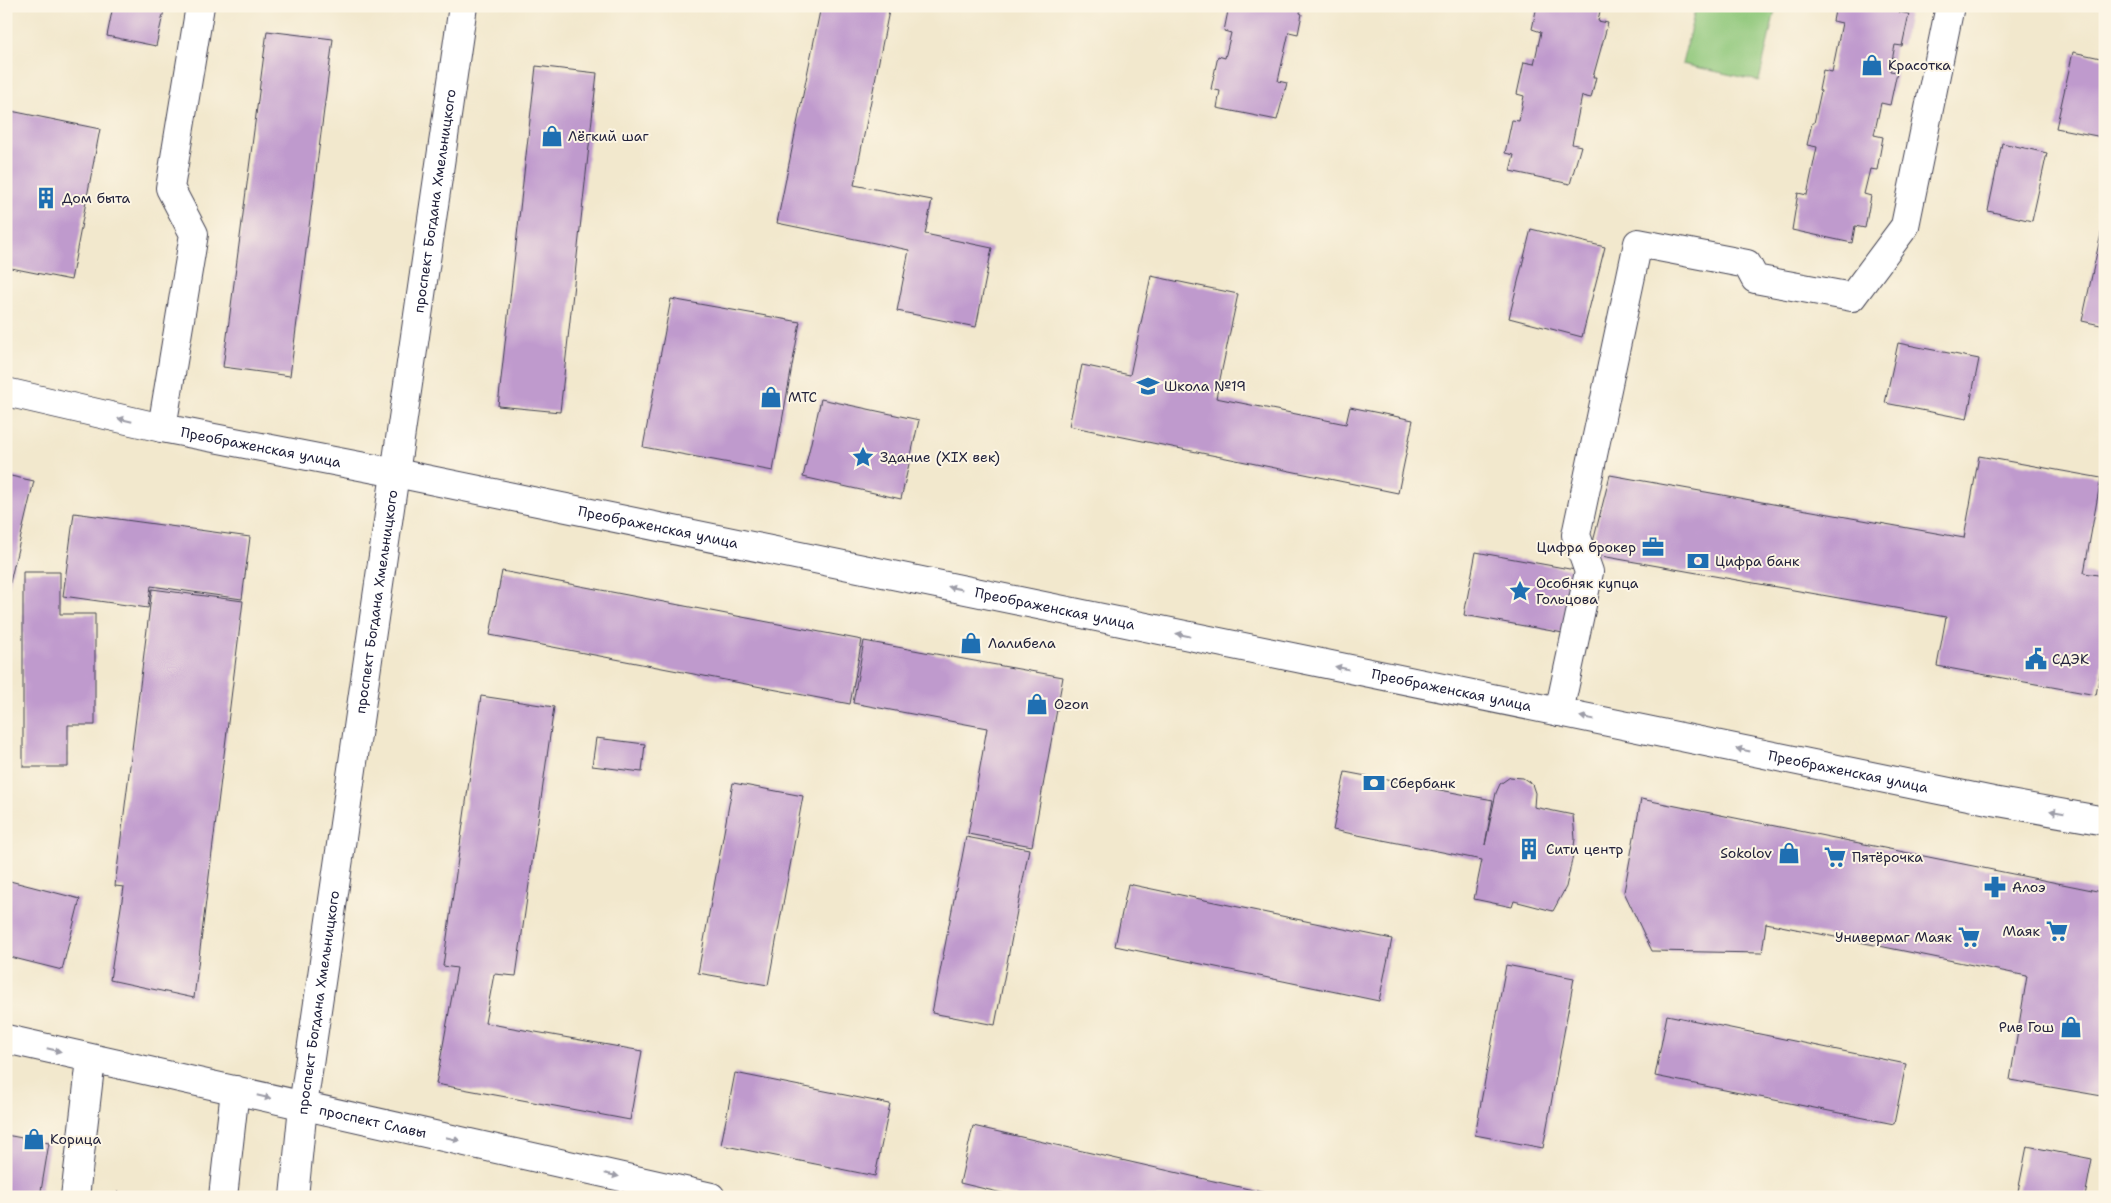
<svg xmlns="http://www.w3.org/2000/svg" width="2111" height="1203" viewBox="0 0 2111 1203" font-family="'Shantell Sans',sans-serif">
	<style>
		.green { fill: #90c87b; stroke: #59755b }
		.building { fill: #bf9acd }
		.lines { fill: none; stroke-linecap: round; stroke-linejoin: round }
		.minor-casing { stroke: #414051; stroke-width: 30 }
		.major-casing { stroke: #414051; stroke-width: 30 }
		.minor { stroke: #fff; stroke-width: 28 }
		.major { stroke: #fff; stroke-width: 28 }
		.oneway { fill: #9c9ca7 }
		.labels { text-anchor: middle; stroke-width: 4; stroke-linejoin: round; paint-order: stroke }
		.poi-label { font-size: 14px; fill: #22223b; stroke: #fcf5e5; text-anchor: start }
		.street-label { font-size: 14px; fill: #22223b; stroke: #fcf5e5 }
	</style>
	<rect width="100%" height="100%" fill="#fcf5e5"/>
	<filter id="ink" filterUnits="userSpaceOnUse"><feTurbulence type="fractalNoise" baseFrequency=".02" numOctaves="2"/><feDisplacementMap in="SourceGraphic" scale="10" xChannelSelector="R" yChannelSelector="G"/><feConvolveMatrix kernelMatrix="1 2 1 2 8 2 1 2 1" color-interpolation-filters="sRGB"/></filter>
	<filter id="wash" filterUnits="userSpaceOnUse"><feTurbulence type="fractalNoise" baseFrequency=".0096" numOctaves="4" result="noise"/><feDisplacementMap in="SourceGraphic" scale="20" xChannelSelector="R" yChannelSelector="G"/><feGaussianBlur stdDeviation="1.12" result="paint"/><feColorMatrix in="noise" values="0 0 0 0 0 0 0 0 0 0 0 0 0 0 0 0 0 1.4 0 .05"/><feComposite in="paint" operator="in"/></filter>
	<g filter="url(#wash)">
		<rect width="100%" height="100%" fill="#f2e8cd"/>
		<path class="green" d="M1696,6H1776L1759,81L1682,64Z"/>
		<g id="blocks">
			<path class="building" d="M113,6H165L156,46L107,36Z
				M821,6H890L854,185L932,200L925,234L992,248L976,327L897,311L909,250L777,223Z
				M1229,6H1301L1300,13L1302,14L1298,34L1289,32L1278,81L1287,83L1277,120L1217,108L1220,91L1211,89L1218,56L1225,58L1231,33L1224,31Z
				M1537,6H1601L1598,21L1608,23L1593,77H1596L1591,98L1582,96L1572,144L1581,146L1570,184L1510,171L1514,155L1505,153L1512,120L1519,121L1524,96L1517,94L1524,62L1534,64L1541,32L1532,29Z
				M1836,6H1901L1899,12L1909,14L1902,46L1895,45L1890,71L1897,72L1890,105L1881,103L1874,135L1883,137L1877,170L1870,169L1864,194L1871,196L1865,228L1855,226L1852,243L1792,230L1798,193L1807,195L1817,147L1807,145L1812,123H1814L1821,91L1819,90L1823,70L1832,72L1842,23L1833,21Z
				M267,31L333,39L290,376L223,367Z
				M2073,52L2105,59V123L2102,137L2056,128Z
				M536,66L597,73L560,412L498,406Z
				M6,110L100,129L71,280L6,267Z
				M2002,143L2047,153L2032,221L1988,211Z
				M2104,220L2105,221V326L2082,321Z
				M1531,229L1605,247L1582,337L1509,318Z
				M1151,276L1238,294L1216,398L1346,424L1350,407L1413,420L1398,493L1069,426L1082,365L1130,375Z
				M671,299L800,322L773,471L643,447Z
				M1898,343L1979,359L1967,419L1885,403Z
				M821,399L919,420L901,499L803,477Z
				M1979,456L2101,478L2084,573L2105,576V646L2096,695L1937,666L1946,617L1590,554L1610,475L1964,538Z
				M6,475L34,481L7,595H6Z
				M74,513L250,537L242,599L151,586L148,608L63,596Z
				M1476,552L1575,570L1563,633L1464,615Z
				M502,571L862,640L850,704L490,635Z
				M23,572H60V614H95V725H68V767H23Z
				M152,589L243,601L194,998L110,980L124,887L115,886Z
				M864,641L1063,677L1032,846L968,834L987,728L853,703Z
				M481,696L554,707L516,976L494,974L485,1023L642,1051L630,1120L436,1084L457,968L443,966Z
				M596,738L645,744L642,772L592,766Z
				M1345,772L1493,800L1485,845L1496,793L1500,784L1510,777L1523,778L1532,784L1535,793L1534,807L1573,815L1575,839L1572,860L1566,887L1553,911L1514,901L1512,907L1474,899L1482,860L1333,830Z
				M733,783L803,796L768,985L698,973Z
				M1641,799L2102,892L2105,896V1084L2102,1096L2010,1080L2027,976L1766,923L1762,953L1652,951L1624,892Z
				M966,837L1029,849L995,1025L932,1013Z
				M6,880L80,899L62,970L6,956Z
				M1128,884L1392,939L1379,1001L1115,946Z
				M1506,965L1574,978L1543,1148L1475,1135Z
				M1667,1015L1906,1064L1894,1124L1655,1076Z
				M735,1073L890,1104L875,1176L721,1145Z
				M973,1126L1279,1196L1278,1197H1019L960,1183Z
				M6,1135L49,1143L40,1197H6Z
				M2027,1146L2092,1159L2085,1197H2017Z
				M117,1192L147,1195V1197H117Z"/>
		</g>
	</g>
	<g filter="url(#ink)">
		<use href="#blocks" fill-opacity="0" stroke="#414051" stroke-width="1"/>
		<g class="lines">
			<g class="minor-casing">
				<path id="minor" d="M162,428L194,234L170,188L200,6
					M1559,712L1589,572L1576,535L1638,243L1747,264L1755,279L1852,297L1905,226L1950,6
					M75,1197L91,1059
					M223,1197L235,1090"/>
			</g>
			<g class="major-casing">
				<g id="major">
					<path id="s1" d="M6,392L162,428L396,473L1993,801L2105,821"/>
					<path id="s2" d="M6,1039L711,1197"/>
					<path id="s3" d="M294,1197L303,1106L463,6"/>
				</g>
			</g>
			<use href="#minor" class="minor"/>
			<use href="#major" class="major"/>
		</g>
		<defs><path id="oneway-solid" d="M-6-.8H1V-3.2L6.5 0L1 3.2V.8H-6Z" transform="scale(1.25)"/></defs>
		<g class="oneway">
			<use href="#oneway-solid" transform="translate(125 420) rotate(-167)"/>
			<use href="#oneway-solid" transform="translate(955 588) rotate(-168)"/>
			<use href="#oneway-solid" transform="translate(1183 635) rotate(-168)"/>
			<use href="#oneway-solid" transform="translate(1342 668) rotate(-168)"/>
			<use href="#oneway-solid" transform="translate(1587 718) rotate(-169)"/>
			<use href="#oneway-solid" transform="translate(1743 750) rotate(-168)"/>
			<use href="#oneway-solid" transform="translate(2057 812) rotate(-170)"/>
			<use href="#oneway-solid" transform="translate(54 1050) rotate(13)"/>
			<use href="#oneway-solid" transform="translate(264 1097) rotate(13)"/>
			<use href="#oneway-solid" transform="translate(453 1139) rotate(13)"/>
			<use href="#oneway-solid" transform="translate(612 1175) rotate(13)"/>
		</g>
	</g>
	<defs>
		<g id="shop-bare" transform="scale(1.725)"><path d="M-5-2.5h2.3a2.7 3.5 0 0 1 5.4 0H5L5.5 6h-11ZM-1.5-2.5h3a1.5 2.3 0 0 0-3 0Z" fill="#1f6fb2" stroke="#fcf5e5" stroke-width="2.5" paint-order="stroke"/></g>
		<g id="building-bare" transform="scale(1.725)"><path d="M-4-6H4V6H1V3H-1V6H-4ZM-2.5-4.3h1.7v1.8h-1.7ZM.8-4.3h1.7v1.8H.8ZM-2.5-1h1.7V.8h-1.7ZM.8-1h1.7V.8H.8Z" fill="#1f6fb2" stroke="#fcf5e5" stroke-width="2.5" paint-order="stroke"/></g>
		<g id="school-bare" transform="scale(1.725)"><path d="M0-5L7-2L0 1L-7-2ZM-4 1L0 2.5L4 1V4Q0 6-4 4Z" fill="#1f6fb2" stroke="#fcf5e5" stroke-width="2.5" paint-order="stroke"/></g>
		<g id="sight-bare" transform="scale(1.725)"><path d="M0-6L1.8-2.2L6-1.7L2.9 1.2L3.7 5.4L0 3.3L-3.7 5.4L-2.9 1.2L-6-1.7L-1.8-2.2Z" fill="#1f6fb2" stroke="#fcf5e5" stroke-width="2.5" paint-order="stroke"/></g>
		<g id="office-bare" transform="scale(1.725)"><path d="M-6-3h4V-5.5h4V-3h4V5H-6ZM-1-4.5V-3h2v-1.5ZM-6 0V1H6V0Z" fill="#1f6fb2" stroke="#fcf5e5" stroke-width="2.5" paint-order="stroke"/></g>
		<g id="bank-bare" transform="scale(1.725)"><path d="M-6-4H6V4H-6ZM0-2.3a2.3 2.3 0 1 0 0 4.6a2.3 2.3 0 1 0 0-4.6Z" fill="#1f6fb2" stroke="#fcf5e5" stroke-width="2.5" paint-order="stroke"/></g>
		<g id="civic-bare" transform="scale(1.725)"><path d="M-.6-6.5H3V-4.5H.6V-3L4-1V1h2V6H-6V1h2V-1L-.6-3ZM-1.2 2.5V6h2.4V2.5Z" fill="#1f6fb2" stroke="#fcf5e5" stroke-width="2.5" paint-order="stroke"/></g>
		<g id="supermarket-bare" transform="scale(1.725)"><path d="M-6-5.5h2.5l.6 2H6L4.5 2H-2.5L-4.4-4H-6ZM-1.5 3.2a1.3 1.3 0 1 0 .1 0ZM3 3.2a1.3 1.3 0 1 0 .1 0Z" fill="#1f6fb2" stroke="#fcf5e5" stroke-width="2.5" paint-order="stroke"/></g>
		<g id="pharmacy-bare" transform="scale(1.725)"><path d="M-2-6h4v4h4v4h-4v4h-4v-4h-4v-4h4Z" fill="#1f6fb2" stroke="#fcf5e5" stroke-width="2.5" paint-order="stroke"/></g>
	</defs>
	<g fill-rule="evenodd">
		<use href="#shop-bare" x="1872" y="65"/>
		<use href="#shop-bare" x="552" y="136"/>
		<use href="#building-bare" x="46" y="198"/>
		<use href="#school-bare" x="1148" y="386"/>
		<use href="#shop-bare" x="771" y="397"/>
		<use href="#sight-bare" x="863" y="457"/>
		<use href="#office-bare" x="1653" y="547"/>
		<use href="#bank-bare" x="1698" y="561"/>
		<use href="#sight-bare" x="1520" y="591"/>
		<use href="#shop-bare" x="971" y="643"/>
		<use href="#civic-bare" x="2036" y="659"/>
		<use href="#shop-bare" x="1037" y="704"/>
		<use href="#bank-bare" x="1374" y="783"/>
		<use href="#building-bare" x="1529" y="849"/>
		<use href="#shop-bare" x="1789" y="853"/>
		<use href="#supermarket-bare" x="1835" y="857"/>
		<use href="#pharmacy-bare" x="1995" y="887"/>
		<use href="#supermarket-bare" x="2057" y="931"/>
		<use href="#supermarket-bare" x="1969" y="937"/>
		<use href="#shop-bare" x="2071" y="1027"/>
		<use href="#shop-bare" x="34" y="1139"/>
	</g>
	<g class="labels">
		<g class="poi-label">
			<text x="1888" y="70">Красотка</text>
			<text x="568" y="141">Лёгкий шаг</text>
			<text x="62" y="203">Дом быта</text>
			<text x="1164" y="391">Школа №19</text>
			<text x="788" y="402">МТС</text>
			<text x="880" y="462">Здание (XIX век)</text>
			<text x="1636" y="552" text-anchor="end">Цифра брокер</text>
			<text x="1715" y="566">Цифра банк</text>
			<text x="1536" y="588">Особняк купца<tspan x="1536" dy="16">Гольцова</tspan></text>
			<text x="988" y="648">Лалибела</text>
			<text x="2052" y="664">СДЭК</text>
			<text x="1054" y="709">Ozon</text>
			<text x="1390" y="788">Сбербанк</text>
			<text x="1546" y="854">Сити центр</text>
			<text x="1772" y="858" text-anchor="end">Sokolov</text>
			<text x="1852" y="862">Пятёрочка</text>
			<text x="2012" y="892">Алоэ</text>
			<text x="2040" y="936" text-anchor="end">Маяк</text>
			<text x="1952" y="942" text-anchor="end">Универмаг Маяк</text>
			<text x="2054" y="1032" text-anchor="end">Рив Гош</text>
			<text x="50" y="1144">Корица</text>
		</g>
		<g class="street-label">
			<text dy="5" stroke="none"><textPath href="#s3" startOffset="1006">проспект Богдана Хмельницкого</textPath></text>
			<text dy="5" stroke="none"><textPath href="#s1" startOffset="261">Преображенская улица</textPath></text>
			<text dy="5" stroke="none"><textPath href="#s1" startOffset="666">Преображенская улица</textPath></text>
			<text dy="5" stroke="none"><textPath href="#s3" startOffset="601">проспект Богдана Хмельницкого</textPath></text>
			<text dy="5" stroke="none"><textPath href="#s1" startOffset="1071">Преображенская улица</textPath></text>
			<text dy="5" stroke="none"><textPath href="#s1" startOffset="1476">Преображенская улица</textPath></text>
			<text dy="5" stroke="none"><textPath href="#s1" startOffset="1881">Преображенская улица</textPath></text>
			<text dy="5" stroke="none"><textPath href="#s3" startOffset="196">проспект Богдана Хмельницкого</textPath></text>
			<text dy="5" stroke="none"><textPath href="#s2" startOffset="376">проспект Славы</textPath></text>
		</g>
	</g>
	<rect width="2111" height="1203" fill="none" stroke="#fcf5e5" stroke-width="25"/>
</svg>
